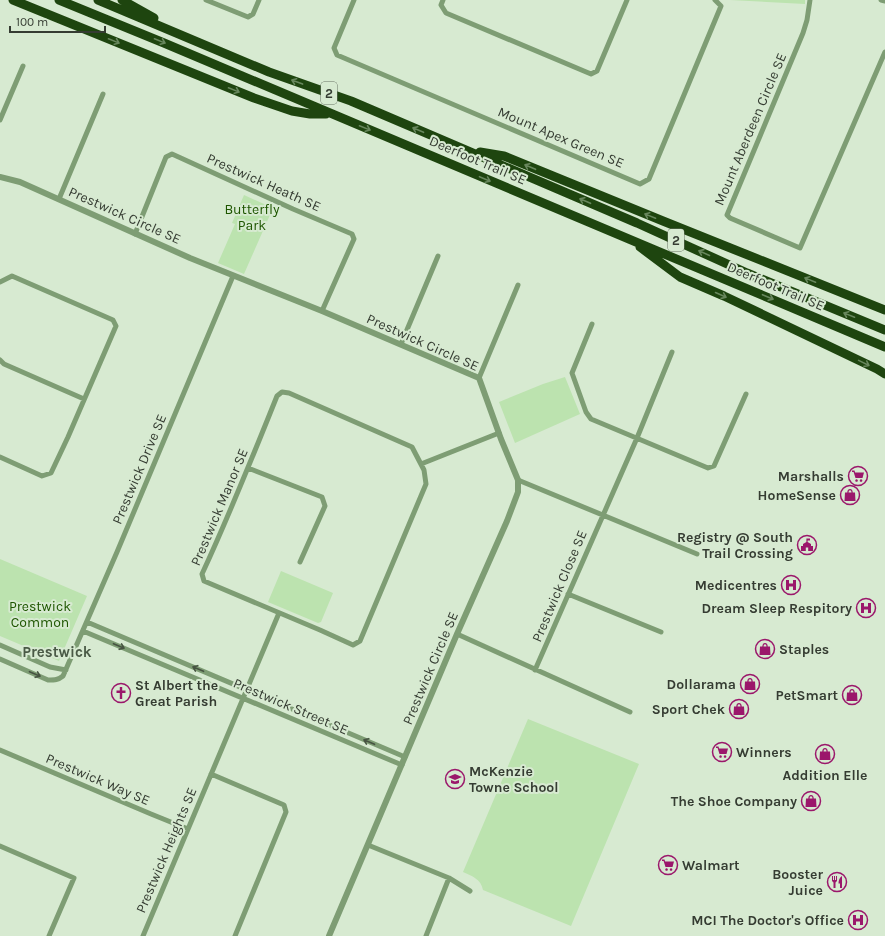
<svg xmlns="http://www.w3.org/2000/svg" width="885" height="936" viewBox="0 0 885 936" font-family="Karla,sans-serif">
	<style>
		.green { fill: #bce3af }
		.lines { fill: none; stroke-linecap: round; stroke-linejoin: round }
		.minor { stroke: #7e9d74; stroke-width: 5 }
		.tertiary { stroke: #7e9d74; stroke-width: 6 }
		.motorway { stroke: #1e450f; stroke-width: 9 }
		.oneway { stroke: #68875d }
		.oneway2 { stroke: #475442 }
		.labels { text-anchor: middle; stroke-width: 4; stroke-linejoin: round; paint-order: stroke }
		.shield { fill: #d7ead1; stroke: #667062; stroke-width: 1 }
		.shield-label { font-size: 13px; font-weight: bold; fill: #353c32 }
		.street-label { font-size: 14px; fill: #353c32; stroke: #d7ead1 }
		.park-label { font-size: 14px; fill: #1e5600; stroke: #d7ead1 }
		.poi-label { font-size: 14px; font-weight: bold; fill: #353c32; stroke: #d7ead1; text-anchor: end }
		.neighbourhood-label { font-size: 15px; font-weight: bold; fill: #4a5a46; stroke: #d7ead1 }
	</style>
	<rect width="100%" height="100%" fill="#d7ead1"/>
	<path class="green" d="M730,0H805V4Z
		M244,195L273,208L244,274L218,263L235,224L232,223Z
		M565,377L580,414L515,443L499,402L543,384Z
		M0,559L87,596L59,661L0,636Z
		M281,571L333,593L321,622L318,623L268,602Z
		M528,719L639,764L571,926L483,890C481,879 472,876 463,872Z"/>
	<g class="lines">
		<path class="minor" d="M206,0L248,17L253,14L259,0
			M354,0L334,48L337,55L640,184L649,179L721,6L715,0
			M443,0L441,5L446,13L591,74L597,71L627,0
			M810,0L807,20L803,33L727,215L730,218L800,248L885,52
			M881,0L885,1
			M0,120L23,66
			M59,199L103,94
			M135,234L166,157L172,154L293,209L352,234L354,239L322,311
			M0,282L12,276L113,320L116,326L68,437L51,473L42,476L0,457
			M592,324L572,373L586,412L591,419L708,468L714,466L746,394
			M401,344L438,256
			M0,360L4,364L84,399
			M479,378L518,285
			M282,392L289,393L412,447L424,470L426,484L360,641L353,645L320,630L204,581L202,574C229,516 253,456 277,396Z
			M421,464L499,433
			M248,468L322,497L325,506L300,562
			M518,480L697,554
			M568,594L661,632
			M87,622L405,757
			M83,631L402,765
			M457,634L630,712
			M0,645L50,667L66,670
			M0,659L48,680C55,680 58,680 63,676L117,552L233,276
			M535,670L637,438L672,352
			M0,750L151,814L188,829
			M211,774L284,805L286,812L235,936
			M368,845L449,878L470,891
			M0,846L74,878L49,936
			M143,936L279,613
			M426,936L449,878"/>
		<path class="tertiary" d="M0,177L20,182L190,258L322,311L479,378L501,439L518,480V492L507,521L457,634L329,936"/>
		<path class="motorway" d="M13,0L254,98L292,111L310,114H326
			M59,0L164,43L885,347
			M98,0L269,72L351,101L637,223L747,273L885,330
			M122,0L154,18
			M480,152L504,156L663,221L885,310
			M640,247L680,277L724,296L877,369L885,374"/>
	</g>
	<defs><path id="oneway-shaft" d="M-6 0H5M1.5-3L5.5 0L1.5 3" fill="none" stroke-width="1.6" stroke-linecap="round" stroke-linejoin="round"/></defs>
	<g class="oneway">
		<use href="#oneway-shaft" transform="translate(114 41) rotate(22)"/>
		<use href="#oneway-shaft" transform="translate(160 41) rotate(22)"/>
		<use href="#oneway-shaft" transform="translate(297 82) rotate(-160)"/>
		<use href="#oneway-shaft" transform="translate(234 90) rotate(22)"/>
		<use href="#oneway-shaft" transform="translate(365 128) rotate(22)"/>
		<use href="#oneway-shaft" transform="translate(418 130) rotate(-157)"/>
		<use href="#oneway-shaft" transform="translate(530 167) rotate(-157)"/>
		<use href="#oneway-shaft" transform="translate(485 179) rotate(23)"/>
		<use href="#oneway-shaft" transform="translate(585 201) rotate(-157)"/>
		<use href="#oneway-shaft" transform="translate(650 216) rotate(-158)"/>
		<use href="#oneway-shaft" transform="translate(704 253) rotate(-156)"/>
		<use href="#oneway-shaft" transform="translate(810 280) rotate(-158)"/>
		<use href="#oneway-shaft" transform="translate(721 295) rotate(24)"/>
		<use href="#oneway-shaft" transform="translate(768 297) rotate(23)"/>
		<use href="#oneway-shaft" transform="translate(849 315) rotate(-158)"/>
		<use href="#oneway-shaft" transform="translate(864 363) rotate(26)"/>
	</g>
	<g class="oneway2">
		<use href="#oneway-shaft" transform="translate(119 646) rotate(23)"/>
		<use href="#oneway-shaft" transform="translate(198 669) rotate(-157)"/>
		<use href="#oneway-shaft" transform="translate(35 674) rotate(23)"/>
		<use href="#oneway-shaft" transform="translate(369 742) rotate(-157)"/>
	</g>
	<defs>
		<g id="supermarket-ring" transform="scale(1)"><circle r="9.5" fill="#d7ead1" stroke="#9b176b" stroke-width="1.5"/><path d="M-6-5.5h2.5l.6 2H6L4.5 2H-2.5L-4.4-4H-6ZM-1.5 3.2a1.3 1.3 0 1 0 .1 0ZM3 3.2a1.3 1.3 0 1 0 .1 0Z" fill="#9b176b"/></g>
		<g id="shop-ring" transform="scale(1)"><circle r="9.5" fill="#d7ead1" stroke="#9b176b" stroke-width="1.5"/><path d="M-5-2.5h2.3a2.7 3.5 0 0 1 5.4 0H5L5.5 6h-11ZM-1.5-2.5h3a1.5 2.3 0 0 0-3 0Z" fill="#9b176b"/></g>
		<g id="civic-ring" transform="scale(1)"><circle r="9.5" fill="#d7ead1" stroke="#9b176b" stroke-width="1.5"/><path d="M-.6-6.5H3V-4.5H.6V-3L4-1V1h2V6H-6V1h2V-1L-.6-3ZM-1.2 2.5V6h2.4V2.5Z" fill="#9b176b"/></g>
		<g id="hospital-ring" transform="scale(1)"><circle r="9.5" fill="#d7ead1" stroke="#9b176b" stroke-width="1.5"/><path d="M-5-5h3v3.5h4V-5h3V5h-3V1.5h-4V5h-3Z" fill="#9b176b"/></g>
		<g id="church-ring" transform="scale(1)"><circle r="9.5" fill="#d7ead1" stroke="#9b176b" stroke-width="1.5"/><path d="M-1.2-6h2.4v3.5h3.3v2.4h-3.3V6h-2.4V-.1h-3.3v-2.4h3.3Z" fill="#9b176b"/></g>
		<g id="school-ring" transform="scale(1)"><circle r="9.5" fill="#d7ead1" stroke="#9b176b" stroke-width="1.5"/><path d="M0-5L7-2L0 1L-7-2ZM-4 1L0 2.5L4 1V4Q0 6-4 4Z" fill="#9b176b"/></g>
		<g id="restaurant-ring" transform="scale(1)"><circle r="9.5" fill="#d7ead1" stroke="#9b176b" stroke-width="1.5"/><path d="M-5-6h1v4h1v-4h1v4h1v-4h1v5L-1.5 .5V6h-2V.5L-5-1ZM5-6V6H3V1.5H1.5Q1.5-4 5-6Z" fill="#9b176b"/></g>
	</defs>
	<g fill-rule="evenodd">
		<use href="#supermarket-ring" x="858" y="476"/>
		<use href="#shop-ring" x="850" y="495"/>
		<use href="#civic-ring" x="807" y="545"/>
		<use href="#hospital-ring" x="791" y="585"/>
		<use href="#hospital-ring" x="866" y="608"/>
		<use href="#shop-ring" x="765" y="649"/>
		<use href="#shop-ring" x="750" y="684"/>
		<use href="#church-ring" x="121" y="693"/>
		<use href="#shop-ring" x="852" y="695"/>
		<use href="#shop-ring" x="739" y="709"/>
		<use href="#supermarket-ring" x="722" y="752"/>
		<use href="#shop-ring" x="825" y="754"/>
		<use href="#school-ring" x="455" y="779"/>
		<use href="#shop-ring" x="811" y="801"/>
		<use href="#supermarket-ring" x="668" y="865"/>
		<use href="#restaurant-ring" x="837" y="882"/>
		<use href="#hospital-ring" x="858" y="920"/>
	</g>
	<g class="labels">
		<g class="shield">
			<rect x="321" y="82" width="16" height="22" rx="3"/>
			<rect x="668" y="229" width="16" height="22" rx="3"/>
		</g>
		<g class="shield-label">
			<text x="329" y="98">2</text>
			<text x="676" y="245">2</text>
		</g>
		<g class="street-label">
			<text transform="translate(750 129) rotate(-67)" y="5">Mount Aberdeen Circle SE</text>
			<text transform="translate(561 137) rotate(23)" y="5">Mount Apex Green SE</text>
			<text transform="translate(478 160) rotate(23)" y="5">Deerfoot Trail SE</text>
			<text transform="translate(264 182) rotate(24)" y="5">Prestwick Heath SE</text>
			<text transform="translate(125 215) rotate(24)" y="5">Prestwick Circle SE</text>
			<text transform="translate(776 286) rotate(23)" y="5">Deerfoot Trail SE</text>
			<text transform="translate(423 342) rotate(24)" y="5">Prestwick Circle SE</text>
			<text transform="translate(139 469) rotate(-67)" y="5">Prestwick Drive SE</text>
			<text transform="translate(219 507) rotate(-67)" y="5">Prestwick Manor SE</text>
			<text transform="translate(559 586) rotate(-67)" y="5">Prestwick Close SE</text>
			<text transform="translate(430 668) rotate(-67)" y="5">Prestwick Circle SE</text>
			<text transform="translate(291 706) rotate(23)" y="5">Prestwick Street SE</text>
			<text transform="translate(98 779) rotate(23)" y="5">Prestwick Way SE</text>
			<text transform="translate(166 850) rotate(-67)" y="5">Prestwick Heights SE</text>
		</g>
		<g class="park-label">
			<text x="252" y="214">Butterfly<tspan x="252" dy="16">Park</tspan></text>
			<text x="40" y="611">Prestwick<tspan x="40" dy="16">Common</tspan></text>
		</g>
		<g class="poi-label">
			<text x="844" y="481">Marshalls</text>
			<text x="836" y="500">HomeSense</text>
			<text x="793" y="542">Registry @ South<tspan x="793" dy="16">Trail Crossing</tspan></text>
			<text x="777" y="590">Medicentres</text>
			<text x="852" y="613">Dream Sleep Respitory</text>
			<text x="779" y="654" text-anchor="start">Staples</text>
			<text x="736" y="689">Dollarama</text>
			<text x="135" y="690" text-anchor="start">St Albert the<tspan x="135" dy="16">Great Parish</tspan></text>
			<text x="838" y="700">PetSmart</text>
			<text x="725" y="714">Sport Chek</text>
			<text x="736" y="757" text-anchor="start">Winners</text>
			<text x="469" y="776" text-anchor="start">McKenzie<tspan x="469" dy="16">Towne School</tspan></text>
			<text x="825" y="780" text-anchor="middle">Addition Elle</text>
			<text x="797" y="806">The Shoe Company</text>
			<text x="682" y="870" text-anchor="start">Walmart</text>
			<text x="823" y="879">Booster<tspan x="823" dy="16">Juice</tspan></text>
			<text x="844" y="925">MCI The Doctor's Office</text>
		</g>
		<g class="neighbourhood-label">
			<text x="57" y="657">Prestwick</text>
		</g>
	</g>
	<path d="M10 26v6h95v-6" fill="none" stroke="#353c32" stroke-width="2"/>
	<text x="16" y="26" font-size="12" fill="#353c32" stroke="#d7ead1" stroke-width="3" paint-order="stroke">100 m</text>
</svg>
